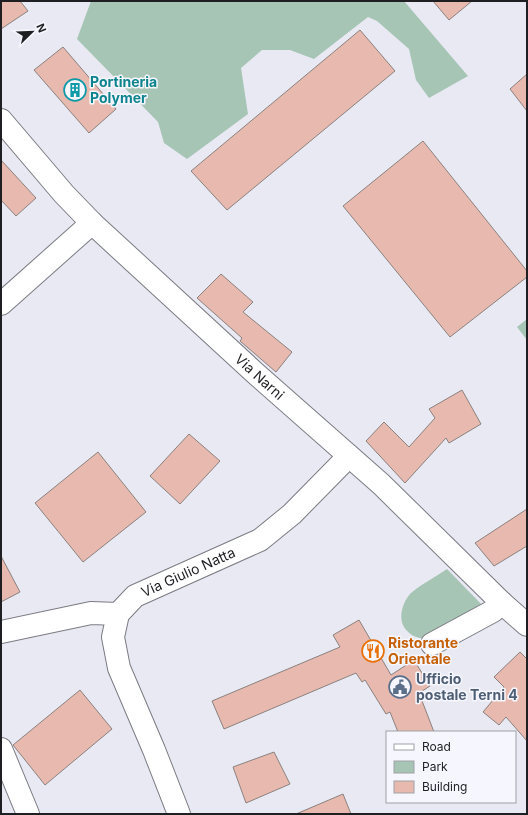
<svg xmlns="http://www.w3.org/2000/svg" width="528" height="815" viewBox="0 0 528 815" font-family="Inter,sans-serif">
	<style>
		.green { fill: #a6c5b5 }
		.building { fill: #e8baaf; stroke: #8a817e }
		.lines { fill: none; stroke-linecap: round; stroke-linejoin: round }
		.minor-casing { stroke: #7b7b83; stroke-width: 24 }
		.major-casing { stroke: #7b7b83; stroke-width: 24 }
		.minor { stroke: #fff; stroke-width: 22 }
		.major { stroke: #fff; stroke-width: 22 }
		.labels { text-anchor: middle; stroke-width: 3; stroke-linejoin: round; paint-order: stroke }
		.culture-label { font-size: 14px; font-weight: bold; fill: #0d838f; stroke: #f6f7fe; text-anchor: start }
		.street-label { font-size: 14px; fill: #1f1f23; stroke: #f6f7fe }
		.food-label { font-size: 14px; font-weight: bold; fill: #c56008; stroke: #f6f7fe; text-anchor: start }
		.service-label { font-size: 14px; font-weight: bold; fill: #4e5e75; stroke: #f6f7fe; text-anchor: start }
	</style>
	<rect width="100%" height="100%" fill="#e9e9f3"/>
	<path class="green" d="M91,1H404L468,76L429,98L416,80L409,49L377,21L368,17L314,59L290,50H262L241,68L248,114L187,159L164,143L158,122L77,39Z
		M527,319V340L517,327Z
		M447,569L486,609L425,639C416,638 409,635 404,627C398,617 403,602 410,594C418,586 437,576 447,569Z"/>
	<path class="building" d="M1,1H20L28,11L1,29Z
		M433,1H472L449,20Z
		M360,30L395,71L227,210L191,171Z
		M63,47L116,109L89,133L34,70Z
		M527,74V111L510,89Z
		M423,141L527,271V277L450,337L343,206Z
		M1,160L36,198L16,216L1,200Z
		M221,274L253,302L243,312L292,352L276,372L240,341L242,338L197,298Z
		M462,390L481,424L449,443L446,438L405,483L366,441L384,422L409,447L435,418L429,409Z
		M189,434L220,461L180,504L150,476Z
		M98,452L146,512L83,562L35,503Z
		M527,509V546L494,566L475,543Z
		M1,556L20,592L1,602Z
		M359,620L391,675L414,660L430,686L419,693L434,732H398L390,712L386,714L365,680L362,682L356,673L224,729L212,701L340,647L333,635Z
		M520,652L527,659V741L506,717L499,725L483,712L504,687L494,677Z
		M80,690L112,729L45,785L13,745Z
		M274,752L290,784L246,803L233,767Z
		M343,794L351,814H296Z"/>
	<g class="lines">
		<g class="minor-casing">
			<g id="minor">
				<path d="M1,304L92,223"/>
				<path d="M1,632L91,613L118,614"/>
				<path d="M432,644L493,611L502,603"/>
				<path d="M1,749L28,814"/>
				<path id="s1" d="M179,814L154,750L119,668L113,637L118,614L135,596L260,540L292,514L349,456"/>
			</g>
		</g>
		<g class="major-casing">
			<g id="major">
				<path id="s2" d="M1,120L64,194L92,223L255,373L381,484L502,603L527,625"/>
			</g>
		</g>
		<use href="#minor" class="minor"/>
		<use href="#major" class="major"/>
	</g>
	<defs>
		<g id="building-ring" transform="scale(1.15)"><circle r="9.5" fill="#f6f7fe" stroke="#0f9aa8" stroke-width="1.5"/><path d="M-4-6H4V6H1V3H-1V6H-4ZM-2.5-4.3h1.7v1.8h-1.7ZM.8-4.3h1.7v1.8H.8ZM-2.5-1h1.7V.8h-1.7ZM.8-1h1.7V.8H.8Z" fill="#0f9aa8"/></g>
		<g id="restaurant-ring" transform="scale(1.15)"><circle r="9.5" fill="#f6f7fe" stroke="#e8710a" stroke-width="1.5"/><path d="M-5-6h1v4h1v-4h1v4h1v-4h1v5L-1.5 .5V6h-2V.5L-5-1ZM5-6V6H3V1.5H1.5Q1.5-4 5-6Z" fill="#e8710a"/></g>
		<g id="civic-ring" transform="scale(1.15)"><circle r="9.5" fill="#f6f7fe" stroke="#5c6f8a" stroke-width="1.5"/><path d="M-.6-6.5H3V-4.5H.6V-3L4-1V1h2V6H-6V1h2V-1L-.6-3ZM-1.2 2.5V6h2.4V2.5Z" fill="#5c6f8a"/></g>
	</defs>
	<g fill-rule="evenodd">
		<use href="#building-ring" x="75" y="90"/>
		<use href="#restaurant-ring" x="373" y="651"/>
		<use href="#civic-ring" x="400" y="687"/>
	</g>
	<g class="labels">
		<g class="culture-label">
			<text x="90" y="87">Portineria<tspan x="90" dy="16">Polymer</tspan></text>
		</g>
		<g class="street-label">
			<text dy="5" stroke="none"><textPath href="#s2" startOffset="365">Via Narni</textPath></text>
			<text dy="5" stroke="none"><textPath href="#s1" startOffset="296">Via Giulio Natta</textPath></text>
		</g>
		<g class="food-label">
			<text x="388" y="648">Ristorante<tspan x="388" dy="16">Orientale</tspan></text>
		</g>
		<g class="service-label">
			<text x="416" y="684">Ufficio<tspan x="416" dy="16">postale Terni 4</tspan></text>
		</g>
	</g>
	<rect width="528" height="815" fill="none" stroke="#1f1f23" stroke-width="4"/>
	<rect x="386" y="731" width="130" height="72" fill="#f6f7fe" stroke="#a0a1a6"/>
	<rect x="394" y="744" width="20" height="6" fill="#ffffff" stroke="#a0a1a6"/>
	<text x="422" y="751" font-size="12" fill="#1f1f23">Road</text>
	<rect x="394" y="761" width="20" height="12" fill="#a6c5b5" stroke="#a0a1a6"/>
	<text x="422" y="771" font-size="12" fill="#1f1f23">Park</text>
	<rect x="394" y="781" width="20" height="12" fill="#e8baaf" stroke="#a0a1a6"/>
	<text x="422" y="791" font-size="12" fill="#1f1f23">Building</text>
	<g transform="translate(32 32) rotate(67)" stroke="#f6f7fe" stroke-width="3" paint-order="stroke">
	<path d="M0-3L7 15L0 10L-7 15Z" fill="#1f1f23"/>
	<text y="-6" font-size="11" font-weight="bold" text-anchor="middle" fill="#1f1f23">N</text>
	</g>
</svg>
